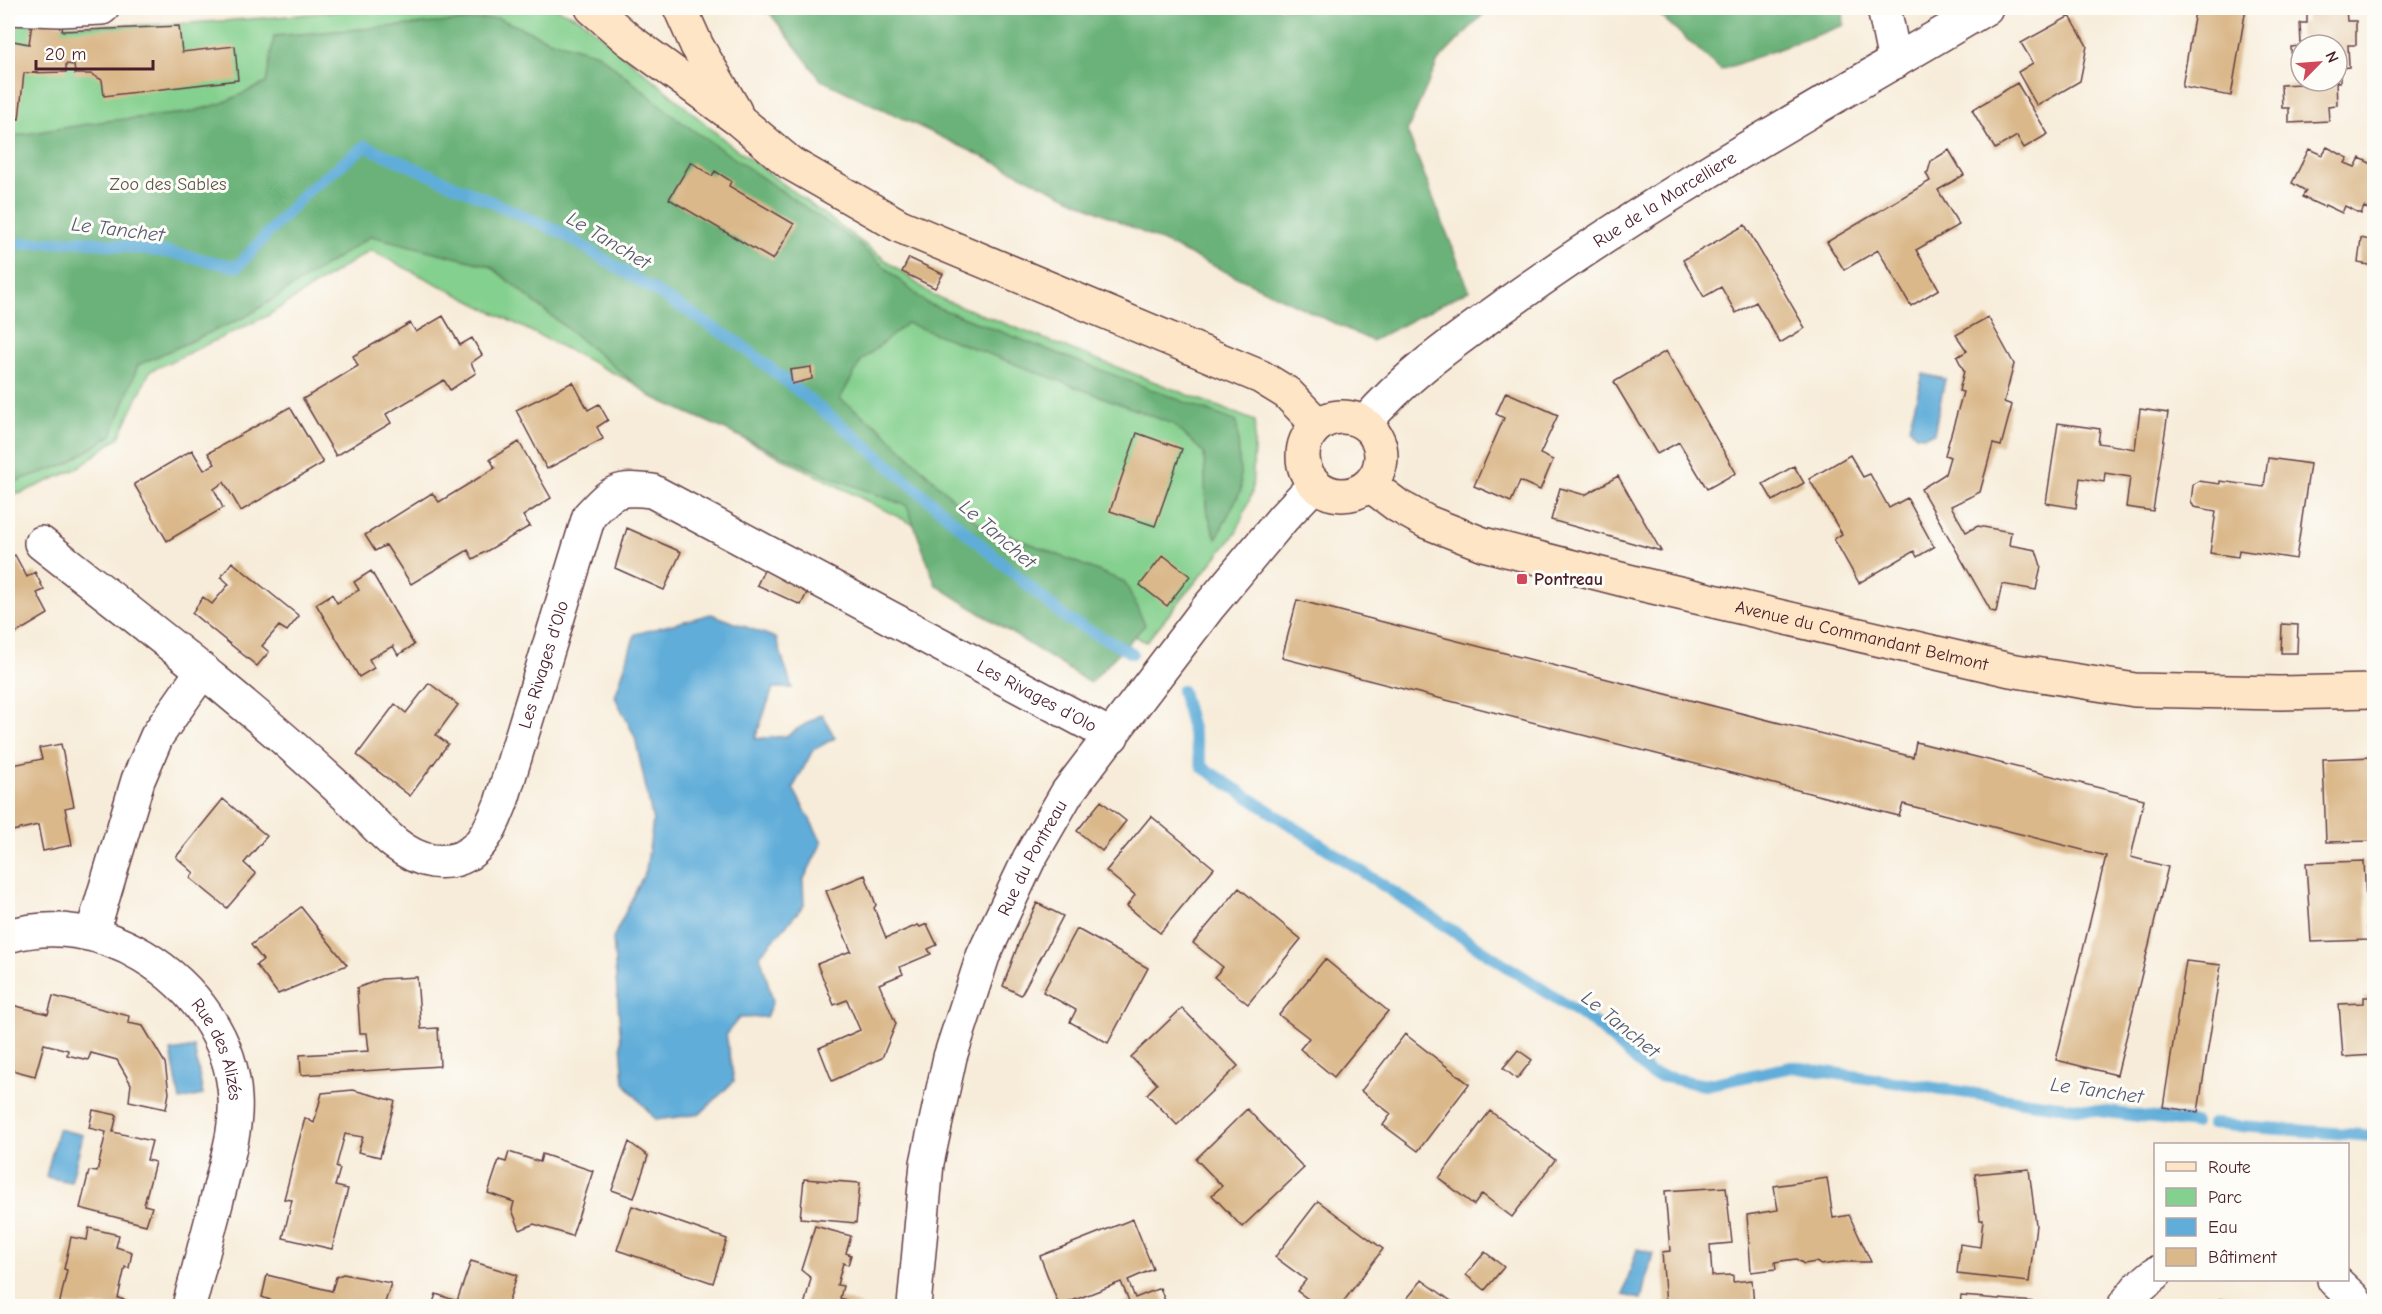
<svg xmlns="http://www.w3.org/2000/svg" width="2382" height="1314" viewBox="0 0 2382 1314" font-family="'Comic Neue',sans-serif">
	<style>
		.green { fill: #84d08e; stroke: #67785c; stroke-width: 1.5 }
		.forest { fill: #6bb279; stroke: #5a6852; stroke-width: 1.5 }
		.water { fill: #60add9; stroke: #556682; stroke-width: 1.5 }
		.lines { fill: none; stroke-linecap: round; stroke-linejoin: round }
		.stream { stroke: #60add9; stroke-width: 12 }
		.building { fill: #dab88a }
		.street-casing { stroke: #643e45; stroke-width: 36 }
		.secondary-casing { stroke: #643e45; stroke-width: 36 }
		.street { stroke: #fff; stroke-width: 33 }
		.secondary { stroke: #fde5c5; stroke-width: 33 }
		.poi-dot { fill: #d1495b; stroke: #fdfcf7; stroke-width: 2 }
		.labels { text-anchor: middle; stroke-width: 6; stroke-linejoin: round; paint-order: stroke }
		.park-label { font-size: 18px; fill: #5b5449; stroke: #fdfcf7 }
		.street-label { font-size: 18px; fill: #4a1f2b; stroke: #fdfcf7 }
		.poi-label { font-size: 18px; font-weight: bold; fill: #4a1f2b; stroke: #fdfcf7; text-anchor: start }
		.water-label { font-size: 20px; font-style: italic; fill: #535871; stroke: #fdfcf7 }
	</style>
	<rect width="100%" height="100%" fill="#fdfcf7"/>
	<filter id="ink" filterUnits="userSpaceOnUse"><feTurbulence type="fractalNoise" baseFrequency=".0167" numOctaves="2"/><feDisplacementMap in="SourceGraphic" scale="12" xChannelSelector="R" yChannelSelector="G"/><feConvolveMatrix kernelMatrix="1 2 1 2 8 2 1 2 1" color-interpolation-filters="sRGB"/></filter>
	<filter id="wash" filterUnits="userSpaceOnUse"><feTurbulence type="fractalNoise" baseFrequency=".008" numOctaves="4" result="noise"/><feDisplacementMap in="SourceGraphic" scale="24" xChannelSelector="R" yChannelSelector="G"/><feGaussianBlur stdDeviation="1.35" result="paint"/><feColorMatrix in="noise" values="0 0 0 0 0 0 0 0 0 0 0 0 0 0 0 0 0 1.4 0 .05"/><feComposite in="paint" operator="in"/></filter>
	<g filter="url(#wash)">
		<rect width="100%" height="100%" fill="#f7ecd9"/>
		<path class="green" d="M370,8H555L581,19L728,143L934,296L1255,421L1252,493L1236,533L1146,642L370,250L267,316L150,371L119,437L76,469L19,494L8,490V21C127,32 251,20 370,8Z"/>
		<path class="forest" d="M766,8H1489L1438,61L1407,131L1469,290L1372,341L821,80Z
			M1652,8H1843L1844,25L1721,70Z
			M498,18L549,40L598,54L680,121L857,243L926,303L1237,422L1241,490L1216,539L1206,508L1204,453L1173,424L907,323L861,361L840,399L879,427L977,522L1125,582L1145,625L1090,683L936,585L907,506L831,477L650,396L490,266L371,236L247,316L138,365L112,435L67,464L8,484V137L106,121L186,113L220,104L266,83L274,36Z"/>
		<path class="water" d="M1923,374L1945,379L1934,433L1924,436L1916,435L1909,427Z
			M711,614L776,638L792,688H773L755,739L786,736L822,714L835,738L813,750L793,788L822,842L803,881L804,905L760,955L773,1001L766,1017L739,1018L726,1034L734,1081L700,1114L656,1120L624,1083L613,938L646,870L653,821L635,737L615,697L635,634Z
			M194,1047L203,1095L180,1100L171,1051Z
			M58,1129L83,1135L71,1182L46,1177Z
			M1637,1249L1653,1253L1641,1299L1623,1295Z"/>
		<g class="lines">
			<path class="stream" d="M8,244L84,241L172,253L237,267L306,192L365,146L562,233L740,344L863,443L1067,619L1132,653
				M1182,691L1202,767L1597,1025L1651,1074L1705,1085L1792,1067L2043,1104L2194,1123
				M2212,1124L2374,1136"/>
		</g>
		<g id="blocks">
			<path class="building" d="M2192,8H2246L2231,96L2182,87L2195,12Z
				M2307,8H2346L2347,21H2356V45H2348L2349,67L2340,68V82H2337V45H2301L2300,23H2307Z
				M2070,16L2087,46L2080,81L2037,106L2018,72L2033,63L2021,43Z
				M32,23H63L62,31L179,26L182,52L235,46L238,80L104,96L102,80L91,74H75L74,65L66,64V72L24,73L19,119L8,117V40L29,44Z
				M2301,46V69H2292L2291,47Z
				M2301,81H2336L2337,105L2328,106L2329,121L2289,123V108H2282L2281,85L2301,84Z
				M2017,83L2048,134L2024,148L2017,136L1995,149L1972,110Z
				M2327,147L2348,158L2345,163L2355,167L2360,158L2374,165V212L2364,207L2361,214L2345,206L2342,213L2325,205L2324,207L2302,197L2306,191L2292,183L2309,149L2322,155Z
				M1949,150L1964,175L1938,190L1959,225L1916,250L1939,289L1911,306L1878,250L1844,270L1827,242L1930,181L1926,173L1928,172L1931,161Z
				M691,162L712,176L715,171L731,181L729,186L794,224L773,260L669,199Z
				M1745,225L1805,328L1780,343L1756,302L1736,313L1721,287L1704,297L1683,260Z
				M2361,238L2374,241V266L2358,263Z
				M909,258L943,274L935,288L902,272Z
				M443,316L460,345L472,338L482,355L471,363L476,373L450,390L444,380L386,414L391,423L336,456L303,399L358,366L353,356L410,323L416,332Z
				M1988,317L2014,364L2004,402L2012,405L2001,446L1993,444L1980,492L1951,506L1966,532L1978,526L2011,532L2009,545L2036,550L2041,566L2036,590L2002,584L1996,612L1991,611L1921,489L1945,474L1950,457L1945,455L1963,392L1959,391L1964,371L1957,357L1967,351L1956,335Z
				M1666,351L1736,473L1707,489L1679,442L1657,454L1614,382Z
				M811,367L812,379L792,384L790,370Z
				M573,382L588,410L599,404L608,420L597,427L603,439L547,469L516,410Z
				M1506,392L1558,415L1540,454L1553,460L1540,490L1520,481L1511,502L1474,486L1504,418L1496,414Z
				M290,407L323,463L241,511L224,482L214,489L223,508L167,541L134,484L192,450L204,470L215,464L208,453Z
				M2140,409L2168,413L2153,511L2126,507L2130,477L2105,473L2104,482L2080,478L2076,508L2046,503L2058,423L2100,429L2098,443L2135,449Z
				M1137,433L1182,449L1155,526L1110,511Z
				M519,442L551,498L523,516L530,526L473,559L468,550L411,584L386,545L375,551L365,535L432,493L439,502L495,468L490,459Z
				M1850,455L1863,477L1870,474L1889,508L1907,498L1934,547L1917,557L1914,551L1859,583L1834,539L1842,534L1809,479Z
				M2268,458L2310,464L2296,559L2239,550L2238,557L2210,553L2216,511L2194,507L2191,502L2193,485L2198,481L2220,484V481L2264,487Z
				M1794,466L1804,483L1773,501L1763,484Z
				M1618,476L1661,551L1551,520L1560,488L1585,495Z
				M627,528L681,552L664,590L615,568Z
				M15,555L27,577L35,572L44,590L37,593L48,614L8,638V560Z
				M1163,555L1190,576L1167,606L1140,585Z
				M232,562L299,616L287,631L279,626L262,646L269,652L257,666L192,613L203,597L212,604L229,584L221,577Z
				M768,562L812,582L801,605L757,585Z
				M371,571L414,645L398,655L393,646L369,659L374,668L359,677L316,604L332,594L337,603L359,590L354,582Z
				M1297,600L1913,757L1916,742L2144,799L2131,857L2168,867L2117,1075L2056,1060L2106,856L1903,804L1899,816L1282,658Z
				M2282,624L2298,625L2297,653H2281Z
				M429,683L458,705L436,735L448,744L410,796L357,755L395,704L406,713Z
				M61,744L74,806L65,808L72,845L43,851L38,825L8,832V766L42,759L39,748Z
				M2374,757V841L2326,842L2323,759Z
				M223,799L267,836L244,863L256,874L227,908L190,878L194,873L176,857Z
				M1101,801L1126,821L1102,851L1077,831Z
				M1151,816L1214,868L1160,933L1127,906L1135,895L1106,871Z
				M2364,861L2368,940L2311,942L2306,863Z
				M865,875L876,905L874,908L886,938L918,925L920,927L927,924L937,945L928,949L931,954L900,967L903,974L879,984L896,1024L882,1058L832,1081L819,1048L860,1030L847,1000L834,1005L817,964L851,951L826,891Z
				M1239,888L1301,939L1248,1004L1214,977L1223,967L1193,943Z
				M1037,903L1063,916L1021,995L1003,986L1022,934Z
				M301,907L347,965L278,994L256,965L263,960L251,945Z
				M1077,929L1148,968L1108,1043L1070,1022L1076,1010L1043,992Z
				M1325,959L1388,1011L1334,1077L1300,1049L1309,1038L1279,1015Z
				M2186,961L2221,965L2198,1112L2163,1107Z
				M417,977L421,1029L438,1028L440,1066L301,1075L300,1055L369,1051L367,1033H360L357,988L381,979Z
				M53,996L129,1016L128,1023L143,1026L165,1063L169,1093L166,1109L129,1101L131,1084L117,1060L91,1053L88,1060L67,1055L68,1050L44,1044L35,1076L8,1069V1004L48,1014Z
				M2364,997H2374V1055L2343,1057L2339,1004L2364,1003Z
				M1182,1008L1238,1066L1177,1125L1147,1094L1157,1084L1131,1057Z
				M1405,1034L1469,1084L1418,1151L1383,1125L1391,1114L1361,1091Z
				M1518,1050L1532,1060L1517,1079L1503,1068Z
				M353,1090L395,1101L380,1157L358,1152L363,1137L345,1134L336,1167L340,1169L335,1186L348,1189L332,1249L283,1238L292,1200L284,1199L305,1118L314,1123L322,1093Z
				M1247,1109L1304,1168L1242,1227L1212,1195L1222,1186L1196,1159Z
				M93,1110L117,1115L113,1132L152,1141L147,1160L155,1162L144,1205L152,1207L146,1225L80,1208L89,1171L97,1172L106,1132L89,1128Z
				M1490,1111L1555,1160L1512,1217L1482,1194L1474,1205L1439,1178Z
				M629,1142L648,1156L634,1198L612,1190Z
				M509,1152L540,1162L542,1154L593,1171L572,1236L534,1224L520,1230L512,1210L514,1202L488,1193L499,1160L506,1162Z
				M2029,1169L2036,1225L2029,1282L1957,1274L1960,1244L1980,1247L1983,1220H1980L1975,1174Z
				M1827,1178L1833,1218L1849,1215L1871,1262H1843L1821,1265L1816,1262L1804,1264L1796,1259L1775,1262L1776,1269L1751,1272L1747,1215L1778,1210L1774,1186Z
				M804,1179L860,1183L856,1223L800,1218Z
				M1726,1187L1732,1243L1710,1245L1712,1276L1733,1275V1282L1752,1280L1754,1306H1666L1662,1252L1670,1251L1665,1191Z
				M1318,1201L1383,1249L1340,1306H1318L1297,1291L1306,1280L1275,1257Z
				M632,1206L727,1239L713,1283L617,1250Z
				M1133,1219L1153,1269L1128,1280L1135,1298L1160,1288L1167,1306H1120L1119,1305L1129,1301L1121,1282L1059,1306L1040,1256Z
				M815,1226L851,1236L846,1253L851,1255L848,1265L843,1263L837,1285L843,1286L840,1298L863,1306H804L811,1278L801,1270Z
				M89,1228L119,1235L116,1247L132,1252L129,1268L125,1267L118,1298L128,1301L127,1306H59L67,1270L64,1269L71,1237L87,1240Z
				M1485,1252L1504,1267L1485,1290L1466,1275Z
				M471,1261L517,1275L507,1306H432L436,1294L457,1301Z
				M343,1274L391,1283L384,1306L354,1301L352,1306H269L270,1300L262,1297L267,1275L332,1291L336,1277Z
				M1422,1280L1458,1306H1401Z
				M1961,1296L2036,1302V1306H1960Z
				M2219,1299L2277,1304V1306H2219Z"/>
		</g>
	</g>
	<g filter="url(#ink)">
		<use href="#blocks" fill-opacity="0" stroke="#643e45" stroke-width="1.5"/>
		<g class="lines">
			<g class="street-casing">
				<g id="street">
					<path d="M8,8L60,10L102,8"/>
					<path d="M1884,8L1895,62"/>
					<path id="s1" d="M1365,423C1408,372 1465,334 1518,296C1667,190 1829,101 1986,8"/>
					<path id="s2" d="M41,543C147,626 253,707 350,799C373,821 398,856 432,861C474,866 488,836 501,803L589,516C613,490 617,487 652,491L1112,736"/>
					<path d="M92,934L138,780L157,736L203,670"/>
					<path id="s3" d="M8,936C54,923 101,931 143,956C193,986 232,1038 235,1098C237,1129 227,1158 220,1188C210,1227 199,1267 189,1306"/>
					<path d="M2334,1280L2353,1298L2358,1306"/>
					<path id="s4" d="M914,1306L927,1163L950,1057L983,956L1029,859L1067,793L1207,609L1283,518L1314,485"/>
					<path d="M2124,1306L2138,1288L2156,1273"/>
				</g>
			</g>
			<g class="secondary-casing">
				<g id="secondary">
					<path d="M592,8L629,40L740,121L790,163L900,226L1261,377L1287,393L1317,424"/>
					<path d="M680,8L697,46L735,111"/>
					<circle cx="1342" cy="456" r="39"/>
					<path id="s5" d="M1370,485L1398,506L1427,522L1483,544L1636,583L2010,670L2135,690L2279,693L2374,691"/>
				</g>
			</g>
			<use href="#street" class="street"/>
			<use href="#secondary" class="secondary"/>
		</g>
	</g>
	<rect class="poi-dot" x="1516" y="573" width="12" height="12" rx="3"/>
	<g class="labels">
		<g class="park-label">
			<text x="168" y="190">Zoo des Sables</text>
		</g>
		<g class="street-label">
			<text dy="6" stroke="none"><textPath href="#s1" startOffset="375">Rue de la Marcelliere</textPath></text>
			<text dy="6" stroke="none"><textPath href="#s5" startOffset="518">Avenue du Commandant Belmont</textPath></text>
			<text dy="6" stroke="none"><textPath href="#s2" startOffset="750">Les Rivages d'Olo</textPath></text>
			<text dy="6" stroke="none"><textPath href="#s2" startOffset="1414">Les Rivages d'Olo</textPath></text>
			<text dy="6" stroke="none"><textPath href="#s4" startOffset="468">Rue du Pontreau</textPath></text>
			<text dy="6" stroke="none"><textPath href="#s3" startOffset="264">Rue des Alizés</textPath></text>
		</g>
		<g class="poi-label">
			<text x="1534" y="585">Pontreau</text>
		</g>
		<g class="water-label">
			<text transform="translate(118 229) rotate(7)" y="7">Le Tanchet</text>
			<text transform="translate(609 240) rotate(31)" y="7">Le Tanchet</text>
			<text transform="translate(998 534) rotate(41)" y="7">Le Tanchet</text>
			<text transform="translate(1621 1024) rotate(39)" y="7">Le Tanchet</text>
			<text transform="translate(2097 1090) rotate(8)" y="7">Le Tanchet</text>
		</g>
	</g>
	<rect width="2382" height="1314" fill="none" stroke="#fdfcf7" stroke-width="30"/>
	<rect x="2154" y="1143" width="195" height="138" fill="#fdfcf7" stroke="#b5a4a5" stroke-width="1.5"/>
	<rect x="2166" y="1162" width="30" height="9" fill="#fde5c5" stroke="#b5a4a5" stroke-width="1.5"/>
	<text x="2208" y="1173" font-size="18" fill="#4a1f2b">Route</text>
	<rect x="2166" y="1188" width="30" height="18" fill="#84d08e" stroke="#b5a4a5" stroke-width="1.5"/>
	<text x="2208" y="1203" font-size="18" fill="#4a1f2b">Parc</text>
	<rect x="2166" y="1218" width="30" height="18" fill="#60add9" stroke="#b5a4a5" stroke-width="1.5"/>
	<text x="2208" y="1233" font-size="18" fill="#4a1f2b">Eau</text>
	<rect x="2166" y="1248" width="30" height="18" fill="#dab88a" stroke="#b5a4a5" stroke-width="1.5"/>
	<text x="2208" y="1263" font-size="18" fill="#4a1f2b">Bâtiment</text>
	<g transform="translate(2319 63) rotate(65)"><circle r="28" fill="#fdfcf7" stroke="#b5a4a5" stroke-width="1.5"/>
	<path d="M0-4.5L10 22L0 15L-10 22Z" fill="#d1495b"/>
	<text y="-9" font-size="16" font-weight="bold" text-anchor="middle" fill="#4a1f2b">N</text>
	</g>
	<path d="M36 60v9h117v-9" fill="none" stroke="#4a1f2b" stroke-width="3"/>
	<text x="45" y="60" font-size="18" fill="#4a1f2b" stroke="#fdfcf7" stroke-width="4.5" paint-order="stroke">20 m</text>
</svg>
